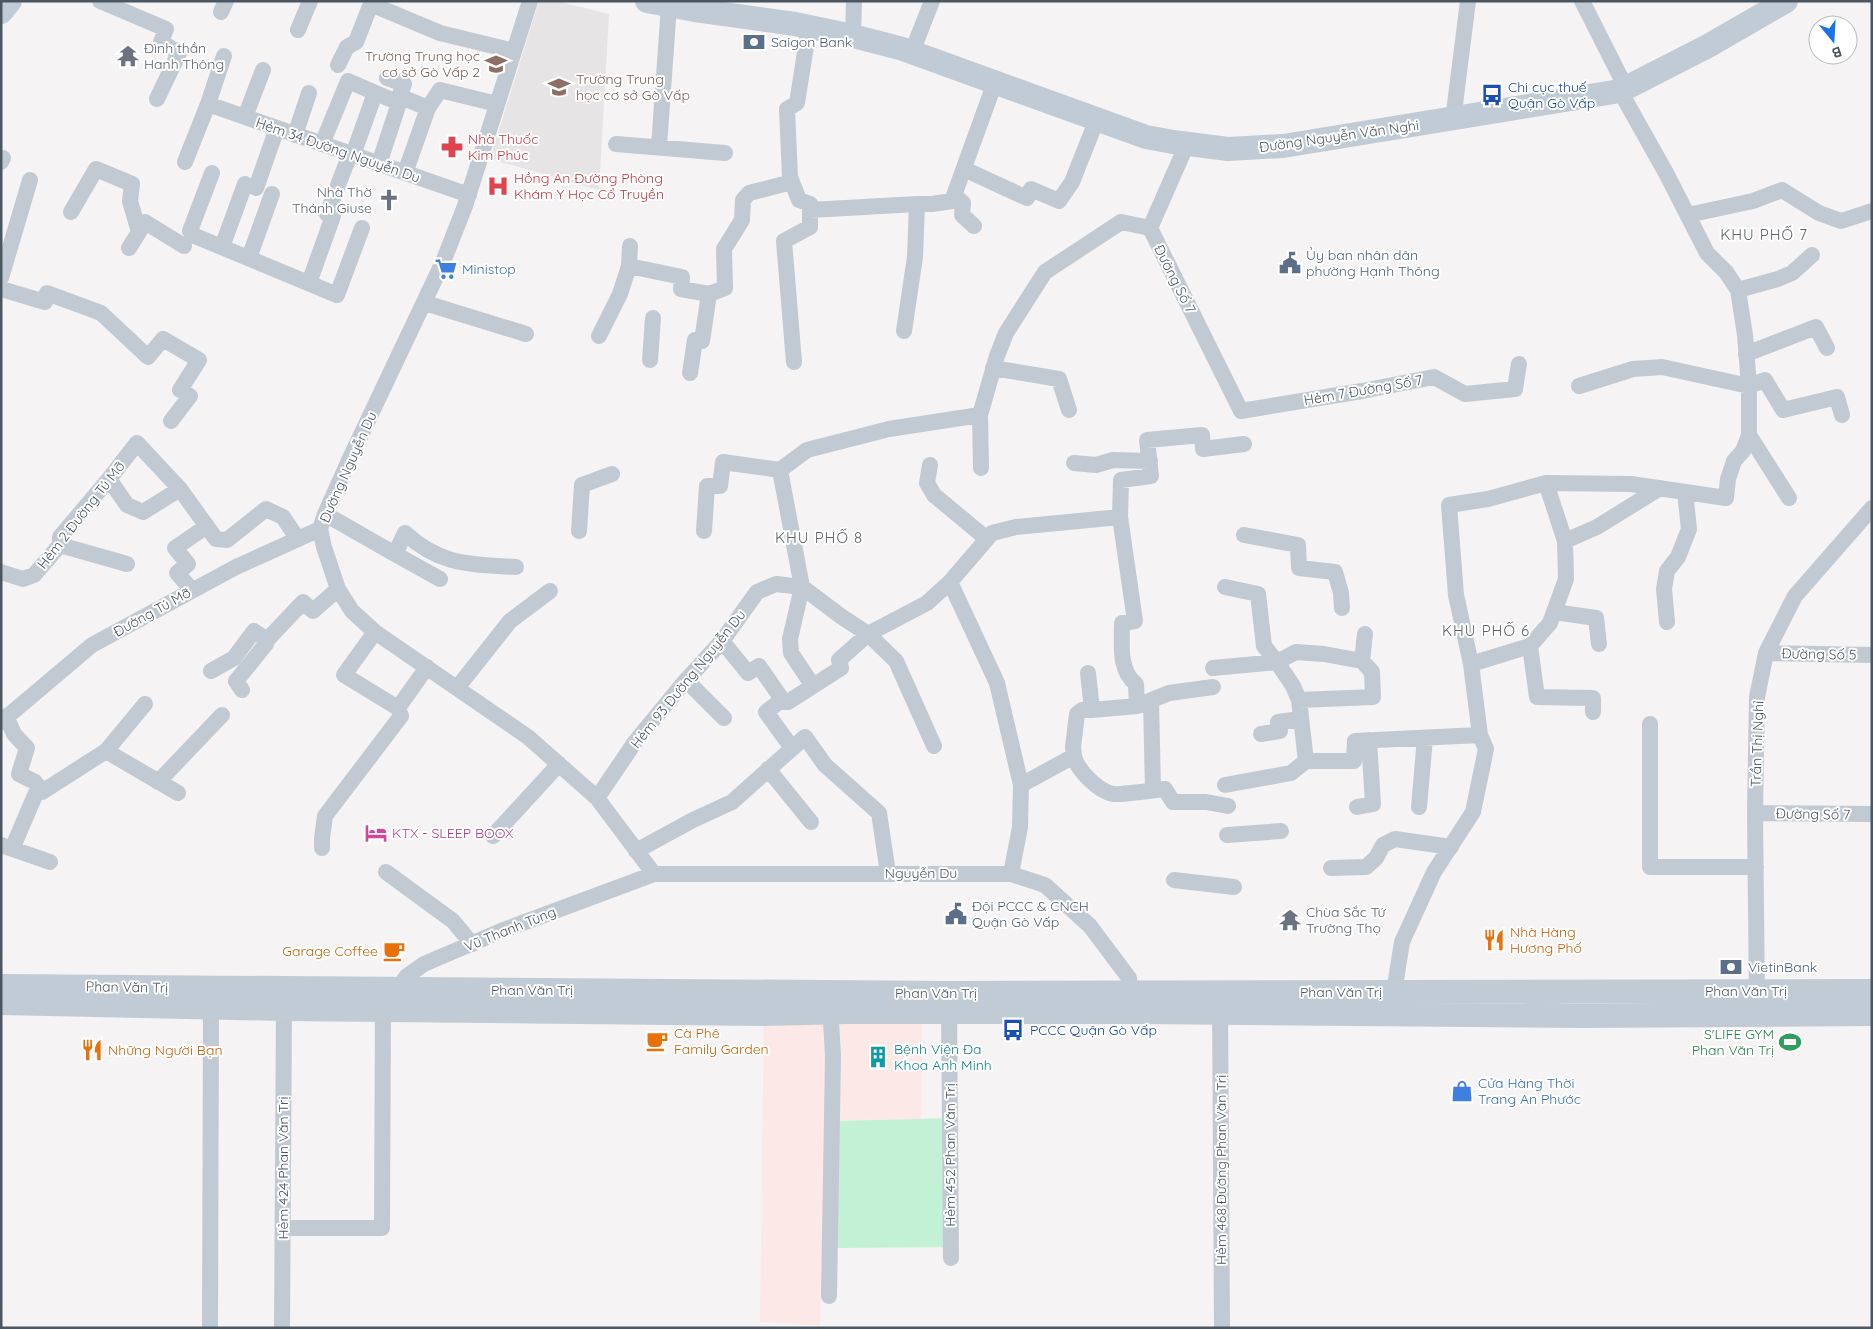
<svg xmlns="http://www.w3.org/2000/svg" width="1873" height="1329" viewBox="0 0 1873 1329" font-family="Quicksand,sans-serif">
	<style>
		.education { fill: #e6e4e5 }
		.medical { fill: #fce8e6 }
		.green { fill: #c3f1d5 }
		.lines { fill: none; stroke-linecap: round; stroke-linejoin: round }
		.street { stroke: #c1cad2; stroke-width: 16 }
		.secondary { stroke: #c1cbd6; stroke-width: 24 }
		.labels { text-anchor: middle; stroke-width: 4; stroke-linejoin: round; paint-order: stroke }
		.service-label { font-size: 14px; fill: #4e5e75; stroke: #fff; text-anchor: start }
		.worship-label { font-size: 14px; fill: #5b616d; stroke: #fff; text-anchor: start }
		.education-label { font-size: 14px; fill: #785e54; stroke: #fff; text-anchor: end }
		.transit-label { font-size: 14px; fill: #164399; stroke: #fff; text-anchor: start }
		.street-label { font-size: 14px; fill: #4a5661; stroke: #fff }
		.health-label { font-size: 14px; fill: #be3a42; stroke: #fff; text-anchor: start }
		.shop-label { font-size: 14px; fill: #366cbe; stroke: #fff; text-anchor: start }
		.hotel-label { font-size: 14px; fill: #b23c85; stroke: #fff; text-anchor: start }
		.food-label { font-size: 14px; fill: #c56008; stroke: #fff; text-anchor: start }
		.leisure-label { font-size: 14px; fill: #27864d; stroke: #fff; text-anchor: end }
		.culture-label { font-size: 14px; fill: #0d838f; stroke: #fff; text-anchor: start }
		.neighbourhood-label { font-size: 15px; letter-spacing: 1px; fill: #5f6368; stroke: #fff }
	</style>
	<rect width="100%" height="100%" fill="#f5f3f3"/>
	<path class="education" d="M539,1H556L609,14L599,190L490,159Z"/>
	<path class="medical" d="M764,1014L922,1018L921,1119L835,1120L831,1045L820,1325L760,1322Z"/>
	<path class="green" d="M957,1118L954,1247L832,1248L834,1121Z"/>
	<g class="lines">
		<path class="street" d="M100,1L166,29L161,42L179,53L157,99
			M530,1L465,206L443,262L351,456L325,514L320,529L324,547L338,589L352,611L375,632L528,737L597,798L654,874
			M1582,1L1626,88
			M371,4L440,33L514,51
			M221,12L226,1
			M298,30L310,1
			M853,36L854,1
			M912,52L932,1
			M338,65L347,47L356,42L372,1
			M387,78L404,84L397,102
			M208,104L469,195
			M245,117L263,70
			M1453,120L1468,1
			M295,135L309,93
			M322,144L348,81L399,103L406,99L428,108L440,90L497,104
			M616,144L725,153
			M1187,144L1150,228L1241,411L1362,391L1434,377L1465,394L1515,389L1519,364
			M659,147L669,5
			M353,155L375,93
			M1,162L3,158
			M185,162L208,104L224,56
			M379,164L399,103
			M964,169L1027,198L1031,189L1059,201L1072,182L1097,119
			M212,173L190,231L195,236L337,295L362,228
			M405,173L428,108
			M256,188L277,128
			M954,195L963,203L962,215L974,226
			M810,210L917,204
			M71,212L96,169L132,184L130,201L139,232L129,248
			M327,214L350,154
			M1688,215L1753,201L1782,190L1819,213L1841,221L1872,211
			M139,232L145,222L184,246
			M630,246L629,266L682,277L681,289L709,294
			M222,247L245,184
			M249,258L272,194
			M1,278L30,180
			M309,283L333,216
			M1,289L45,302
			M1738,290L1778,279L1792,273L1812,255
			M47,293L101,313L148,357L163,339L199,360L180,390L190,396L171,421
			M425,303L526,334
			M904,331L915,257L917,204H932L952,201L995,82
			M599,336L620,294L629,266
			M1746,354L1816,327L1827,348
			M650,360L653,318
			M794,362L784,241L810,227V204L799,200L790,177L787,109L797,103L809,27
			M993,368L1059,379L1069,410
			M690,373L695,340L702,341L709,294L725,288L724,249L742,220L743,200L749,193L792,182
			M1579,386L1633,369L1662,367L1749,386L1765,380L1783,410L1837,397L1842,415
			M980,415L981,468
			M1749,435L1789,498
			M1074,463L1096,465L1113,460L1150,461
			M930,465L927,483L934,495L987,539
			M780,470L807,450L889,429L980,415L997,356L1006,333L1045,272L1121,222L1150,228
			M109,479L127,505L143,512L180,489
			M1546,483L1565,541L1566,579L1550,623L1530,646L1537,697L1593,698V712
			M325,514L395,554L405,533C441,566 470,564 516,567
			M1120,517L1135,621L1122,623C1122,643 1118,670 1136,684L1137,706
			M579,531L582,485L612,474
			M704,531L707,486H720L723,462L780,470L802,587L790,639L791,653L813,686
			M1244,535L1298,545L1299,568L1335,572L1341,593L1342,608
			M1565,541L1597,527L1660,488
			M60,545L127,564
			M395,554L440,579
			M1,572L23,579L34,575L60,545V537L109,479L137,443L180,489L216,539L227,540L266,509L283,517L297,538
			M950,582L997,683L1021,785L1020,827L1011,874
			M1225,587L1258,594L1264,646L1277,662L1296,652L1324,654L1362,661
			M192,590L177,573L188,564L175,548L207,526
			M1554,612L1596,618L1599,644
			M1667,622L1664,589L1667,571L1678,557L1689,529L1685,492
			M375,632L344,675L398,708
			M722,641L748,673L759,666L784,702
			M1766,653L1872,655
			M1471,664L1530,646
			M1213,668L1277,662L1293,686L1299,700L1306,761
			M211,671L234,658L254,631L267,640L303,602L313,611L338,589
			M1088,673L1092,710L1137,706L1169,693L1213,687
			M686,680L724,718
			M457,688L510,621L550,591
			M242,690L236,681L266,644L267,640
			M1151,700L1153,790
			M1299,700L1373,697L1372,672L1362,661L1365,634
			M6,716L14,734L27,748L19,774L35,782L42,792L106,751L178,793
			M1,722L92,645L236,567L320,529
			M1650,724V867H1756
			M1261,734L1280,731L1278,722L1301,719
			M792,748L766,712L779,702H788L841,668L839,660L868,634L927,603L950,582L992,533L1016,527L1120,517L1121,480L1151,476L1147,440L1202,435L1203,449L1244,444
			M106,751L145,704
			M1074,756L1073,747L1077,714L1082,710H1092
			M768,769L811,822
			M158,782L222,715
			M1021,785L1074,756C1077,770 1098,791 1113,794C1122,795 1154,790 1165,789L1173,802H1206L1228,806
			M1225,785L1291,773L1306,761H1354L1355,741L1480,735
			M597,798L635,742L681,686L722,641L757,592L776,584L802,587L842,617L868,634L896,661L934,746
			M1357,807L1373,804L1369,740
			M1419,807L1425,738
			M1755,813L1872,814
			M1227,835L1281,831
			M493,836L559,764
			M1,845L50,862
			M322,848V838L325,816L401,716L398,708L427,667
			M12,849L39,786
			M636,851L693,820L732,802L805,737L825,765L879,813L888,873
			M1331,868L1366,867L1376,858L1383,845L1395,839L1451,847
			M386,872L453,921L472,944
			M1174,880L1234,887
			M1394,992L1402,942L1434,872L1473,812L1486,749L1480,735L1471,664L1456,595L1449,505L1488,499L1546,483L1631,484L1726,498L1728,479L1734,461L1743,451L1749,435V386L1745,335L1738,290L1726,272L1707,253L1666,173L1620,91
			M949,1002L951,1258
			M1757,1002L1755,813L1757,697L1766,653L1795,596L1872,508
			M1220,1003L1222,1328
			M283,1228H382L383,1009L407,976L424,964L501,931L654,874H1011L1045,885L1090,926L1129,978L1130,994L1134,1002
			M829,1296L833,1056L830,1004
			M210,1328L211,1007
			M282,1328L284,1009"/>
		<path class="secondary" d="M647,1L695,10L795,24L853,36L903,49L1146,137L1173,142L1228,149L1283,146L1620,91L1708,46L1786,1
			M1,12L10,1
			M1,986L949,993L1872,991
			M1,1003L284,1009L764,1014L847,1012H1138L1583,1016L1872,1014"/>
	</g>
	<defs>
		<g id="bank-bare" transform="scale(1.725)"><path d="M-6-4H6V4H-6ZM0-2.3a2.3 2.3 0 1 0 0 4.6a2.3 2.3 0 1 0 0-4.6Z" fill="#5c6f8a" stroke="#fff" stroke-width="2.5" paint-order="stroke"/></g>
		<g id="temple-bare" transform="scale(1.725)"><path d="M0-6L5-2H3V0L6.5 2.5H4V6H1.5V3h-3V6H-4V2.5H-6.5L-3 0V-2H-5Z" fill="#6b7280" stroke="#fff" stroke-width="2.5" paint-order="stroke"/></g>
		<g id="school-bare" transform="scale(1.725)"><path d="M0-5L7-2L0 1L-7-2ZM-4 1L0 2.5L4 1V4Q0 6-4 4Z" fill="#8d6e63" stroke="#fff" stroke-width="2.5" paint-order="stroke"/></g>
		<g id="bus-bare" transform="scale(1.725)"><path d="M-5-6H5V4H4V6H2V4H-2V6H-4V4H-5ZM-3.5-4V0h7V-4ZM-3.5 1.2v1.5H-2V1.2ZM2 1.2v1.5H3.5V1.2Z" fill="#1a4fb4" stroke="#fff" stroke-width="2.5" paint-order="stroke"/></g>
		<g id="pharmacy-bare" transform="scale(1.725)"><path d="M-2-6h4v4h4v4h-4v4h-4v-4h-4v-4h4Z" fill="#e0444e" stroke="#fff" stroke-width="2.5" paint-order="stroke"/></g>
		<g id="hospital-bare" transform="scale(1.725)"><path d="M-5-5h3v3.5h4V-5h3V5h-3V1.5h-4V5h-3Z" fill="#e0444e" stroke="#fff" stroke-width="2.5" paint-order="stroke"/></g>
		<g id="church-bare" transform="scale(1.725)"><path d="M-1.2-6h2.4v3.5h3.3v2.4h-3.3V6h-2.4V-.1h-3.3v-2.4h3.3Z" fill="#6b7280" stroke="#fff" stroke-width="2.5" paint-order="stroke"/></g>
		<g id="civic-bare" transform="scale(1.725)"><path d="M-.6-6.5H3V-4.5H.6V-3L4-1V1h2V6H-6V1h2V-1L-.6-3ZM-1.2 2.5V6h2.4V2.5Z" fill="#5c6f8a" stroke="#fff" stroke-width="2.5" paint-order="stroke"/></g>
		<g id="supermarket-bare" transform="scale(1.725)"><path d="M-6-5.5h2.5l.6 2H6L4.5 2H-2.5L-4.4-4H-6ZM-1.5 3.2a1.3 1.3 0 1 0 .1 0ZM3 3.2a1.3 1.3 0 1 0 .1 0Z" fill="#3f7fe0" stroke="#fff" stroke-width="2.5" paint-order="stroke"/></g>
		<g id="hotel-bare" transform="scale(1.725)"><path d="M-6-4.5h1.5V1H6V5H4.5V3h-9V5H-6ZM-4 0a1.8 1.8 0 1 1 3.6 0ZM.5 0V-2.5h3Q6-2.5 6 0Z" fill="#d1479c" stroke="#fff" stroke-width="2.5" paint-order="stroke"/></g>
		<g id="restaurant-bare" transform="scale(1.725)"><path d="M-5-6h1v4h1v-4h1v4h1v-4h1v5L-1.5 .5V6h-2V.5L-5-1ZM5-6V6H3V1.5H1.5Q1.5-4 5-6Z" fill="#e8710a" stroke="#fff" stroke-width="2.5" paint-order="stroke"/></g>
		<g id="cafe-bare" transform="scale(1.725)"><path d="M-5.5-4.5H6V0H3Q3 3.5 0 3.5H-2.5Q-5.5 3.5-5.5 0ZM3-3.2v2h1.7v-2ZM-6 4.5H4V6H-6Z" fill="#e8710a" stroke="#fff" stroke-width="2.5" paint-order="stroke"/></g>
		<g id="stadium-bare" transform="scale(1.725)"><path d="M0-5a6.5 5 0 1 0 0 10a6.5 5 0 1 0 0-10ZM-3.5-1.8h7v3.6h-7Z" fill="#2e9e5b" stroke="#fff" stroke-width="2.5" paint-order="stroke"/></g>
		<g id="building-bare" transform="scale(1.725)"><path d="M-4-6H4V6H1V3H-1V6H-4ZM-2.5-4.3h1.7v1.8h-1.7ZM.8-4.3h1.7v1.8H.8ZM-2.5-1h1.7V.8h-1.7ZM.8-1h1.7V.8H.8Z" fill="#0f9aa8" stroke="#fff" stroke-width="2.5" paint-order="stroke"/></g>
		<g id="shop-bare" transform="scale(1.725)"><path d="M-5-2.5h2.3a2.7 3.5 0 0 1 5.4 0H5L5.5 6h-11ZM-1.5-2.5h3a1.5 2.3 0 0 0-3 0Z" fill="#3f7fe0" stroke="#fff" stroke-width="2.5" paint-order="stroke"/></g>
	</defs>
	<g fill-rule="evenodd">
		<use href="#bank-bare" x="754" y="42"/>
		<use href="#temple-bare" x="128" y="56"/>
		<use href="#school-bare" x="496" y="64"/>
		<use href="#school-bare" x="559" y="87"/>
		<use href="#bus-bare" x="1492" y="95"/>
		<use href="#pharmacy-bare" x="452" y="147"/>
		<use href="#hospital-bare" x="498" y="186"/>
		<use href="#church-bare" x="389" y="200"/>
		<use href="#civic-bare" x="1290" y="263"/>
		<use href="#supermarket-bare" x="446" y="269"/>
		<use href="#hotel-bare" x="376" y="833"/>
		<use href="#civic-bare" x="956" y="914"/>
		<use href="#temple-bare" x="1290" y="920"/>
		<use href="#restaurant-bare" x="1494" y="940"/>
		<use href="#cafe-bare" x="394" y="951"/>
		<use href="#bank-bare" x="1731" y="967"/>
		<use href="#bus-bare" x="1013" y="1030"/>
		<use href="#cafe-bare" x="657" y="1041"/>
		<use href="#stadium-bare" x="1790" y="1042"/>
		<use href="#restaurant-bare" x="92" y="1050"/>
		<use href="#building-bare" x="878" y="1057"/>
		<use href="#shop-bare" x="1462" y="1091"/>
	</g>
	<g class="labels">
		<g class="service-label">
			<text x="771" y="47">Saigon Bank</text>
			<text x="1306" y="260">Ủy ban nhân dân<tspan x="1306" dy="16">phường Hạnh Thông</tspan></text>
			<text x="972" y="911">Đội PCCC &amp; CNCH<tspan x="972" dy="16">Quận Gò Vấp</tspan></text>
			<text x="1748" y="972">VietinBank</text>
		</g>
		<g class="worship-label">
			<text x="144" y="53">Đình thần<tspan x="144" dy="16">Hanh Thông</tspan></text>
			<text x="372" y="197" text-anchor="end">Nhà Thờ<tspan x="372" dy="16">Thánh Giuse</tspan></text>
			<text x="1306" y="917">Chùa Sắc Tứ<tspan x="1306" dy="16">Trường Thọ</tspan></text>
		</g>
		<g class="education-label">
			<text x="480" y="61">Trường Trung học<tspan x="480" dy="16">cơ sở Gò Vấp 2</tspan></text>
			<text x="576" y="84" text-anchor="start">Trường Trung<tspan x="576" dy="16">học cơ sở Gò Vấp</tspan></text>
		</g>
		<g class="transit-label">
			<text x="1508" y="92">Chi cục thuế<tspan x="1508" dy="16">Quận Gò Vấp</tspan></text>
			<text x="1030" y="1035">PCCC Quận Gò Vấp</text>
		</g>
		<g class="street-label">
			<text transform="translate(1339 136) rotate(-8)" y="5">Đường Nguyễn Văn Nghi</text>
			<text transform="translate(338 150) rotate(19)" y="5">Hẻm 34 Đường Nguyễn Du</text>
			<text transform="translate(1175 279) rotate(63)" y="5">Đường Số 7</text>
			<text transform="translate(1363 390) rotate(-10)" y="5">Hẻm 7 Đường Số 7</text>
			<text transform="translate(348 467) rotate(-66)" y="5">Đường Nguyễn Du</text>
			<text transform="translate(81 515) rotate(-52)" y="5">Hẻm 2 Đường Tú Mỡ</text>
			<text transform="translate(152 612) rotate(-29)" y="5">Đường Tú Mỡ</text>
			<text transform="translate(1819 654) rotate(1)" y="5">Đường Số 5</text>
			<text transform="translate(688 679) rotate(-51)" y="5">Hẻm 93 Đường Nguyễn Du</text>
			<text transform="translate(1757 744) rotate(-88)" y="5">Trần Thị Nghỉ</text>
			<text transform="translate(1813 814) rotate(1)" y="5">Đường Số 7</text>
			<text x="921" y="878">Nguyễn Du</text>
			<text transform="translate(510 929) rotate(-22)" y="5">Vũ Thanh Tùng</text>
			<text transform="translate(127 987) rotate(1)" y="5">Phan Văn Trị</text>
			<text x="532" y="995">Phan Văn Trị</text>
			<text x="1746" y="996">Phan Văn Trị</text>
			<text x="1341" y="997">Phan Văn Trị</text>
			<text x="936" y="998">Phan Văn Trị</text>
			<text transform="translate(950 1155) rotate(-90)" y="5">Hẻm 452 Phan Văn Trị</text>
			<text transform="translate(283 1168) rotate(-90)" y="5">Hẻm 424 Phan Văn Trị</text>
			<text transform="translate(1221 1170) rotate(-90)" y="5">Hẻm 468 Đường Phan Văn Trị</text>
		</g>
		<g class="health-label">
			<text x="468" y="144">Nhà Thuốc<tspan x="468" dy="16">Kim Phúc</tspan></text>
			<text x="514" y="183">Hồng An Đường Phòng<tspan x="514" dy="16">Khám Y Học Cổ Truyền</tspan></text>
		</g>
		<g class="shop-label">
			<text x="462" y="274">Ministop</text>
			<text x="1478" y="1088">Cửa Hàng Thời<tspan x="1478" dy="16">Trang An Phước</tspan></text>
		</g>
		<g class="hotel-label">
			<text x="392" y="838">KTX - SLEEP BOOX</text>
		</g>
		<g class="food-label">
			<text x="1510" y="937">Nhà Hàng<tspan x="1510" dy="16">Hương Phố</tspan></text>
			<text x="378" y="956" text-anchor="end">Garage Coffee</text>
			<text x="674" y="1038">Cà Phê<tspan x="674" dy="16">Family Garden</tspan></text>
			<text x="108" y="1055">Những Người Bạn</text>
		</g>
		<g class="leisure-label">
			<text x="1774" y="1039">S'LIFE GYM<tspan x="1774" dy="16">Phan Văn Trị</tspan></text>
		</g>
		<g class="culture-label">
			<text x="894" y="1054">Bệnh Viện Đa<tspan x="894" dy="16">Khoa Anh Minh</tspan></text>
		</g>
		<g class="neighbourhood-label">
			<text x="1764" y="240">KHU PHỐ 7</text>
			<text x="819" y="543">KHU PHỐ 8</text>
			<text x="1486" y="636">KHU PHỐ 6</text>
		</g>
	</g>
	<rect width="1873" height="1329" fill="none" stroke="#4a5661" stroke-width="5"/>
	<g transform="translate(1833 40) rotate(162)"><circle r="24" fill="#ffffff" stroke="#b7bbc0"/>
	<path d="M0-4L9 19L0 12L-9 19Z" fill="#1a73e8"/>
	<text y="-8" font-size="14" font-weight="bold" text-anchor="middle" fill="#4a5661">B</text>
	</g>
</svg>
